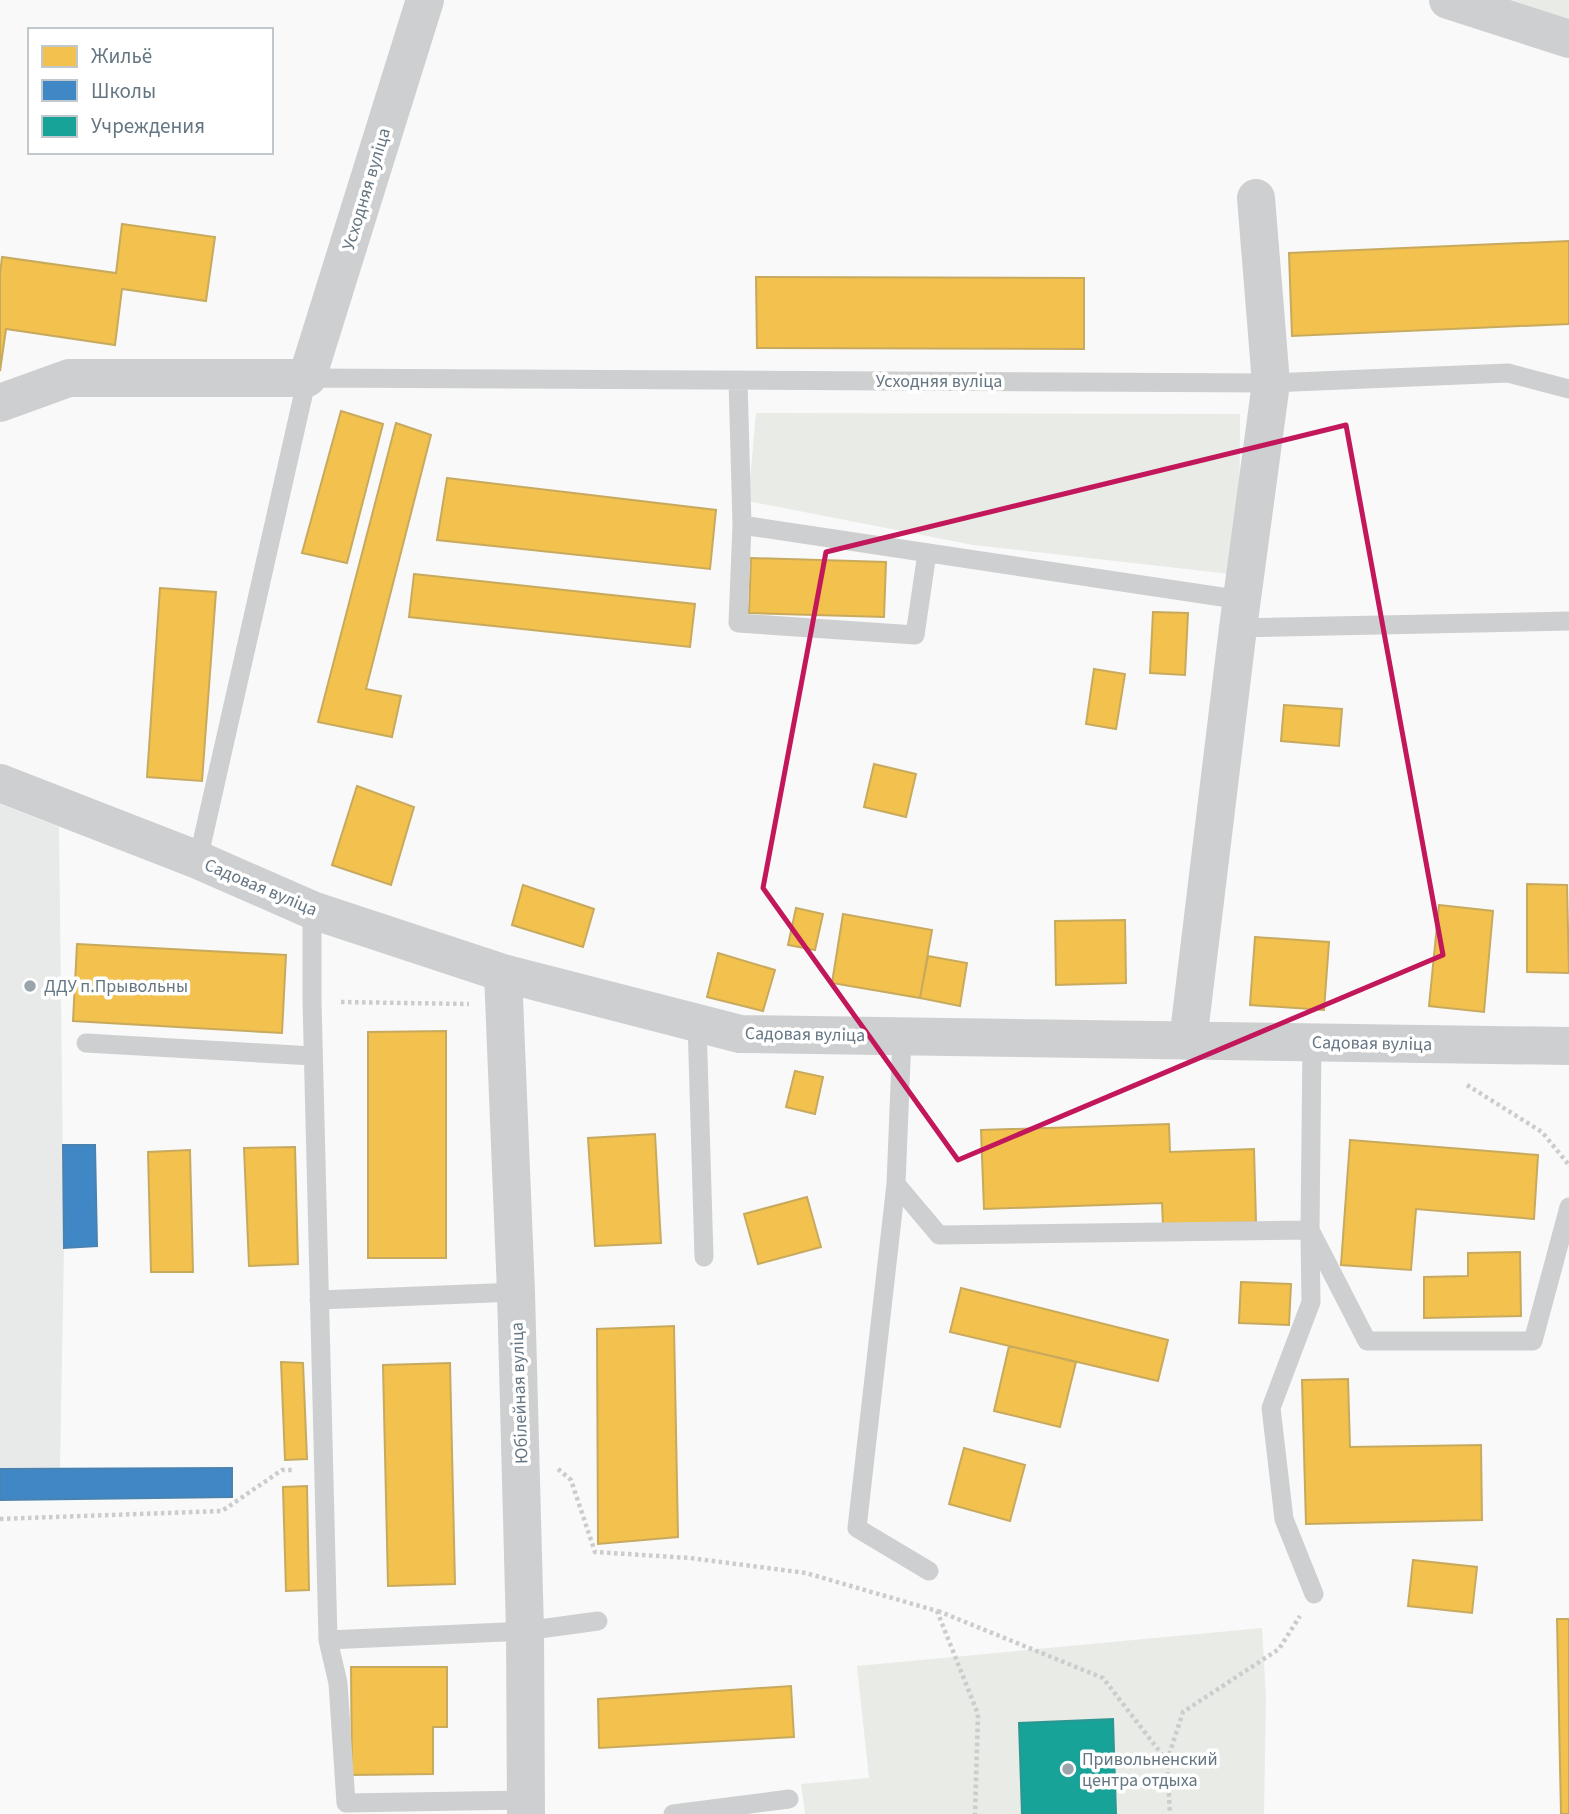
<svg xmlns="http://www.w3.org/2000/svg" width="1569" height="1814" viewBox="0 0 1569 1814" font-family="'Source Sans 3',sans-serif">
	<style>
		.built { fill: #e8e9e9 }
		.green { fill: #e8ebe6 }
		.homes { fill: #f2c14e; stroke: #c8aa5e; stroke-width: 2 }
		.schools { fill: #3f88c5; stroke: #4a83b1; stroke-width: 2 }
		.public { fill: #17a398; stroke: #2e9692; stroke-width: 2 }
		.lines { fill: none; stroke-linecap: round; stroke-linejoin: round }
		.path { stroke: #cbcccd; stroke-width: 4.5; stroke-dasharray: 3.5 3.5; stroke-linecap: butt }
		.service { stroke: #cecfd0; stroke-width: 19 }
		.minor { stroke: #cecfd0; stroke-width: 38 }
		.marked { fill: none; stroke: #c2185b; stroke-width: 5; stroke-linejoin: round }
		.poi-dot { fill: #99a4ac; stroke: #fff; stroke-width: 2.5 }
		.labels { text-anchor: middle; stroke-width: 7; stroke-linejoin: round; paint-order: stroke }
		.street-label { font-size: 18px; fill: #657683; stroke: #fff }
		.poi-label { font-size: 18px; fill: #657683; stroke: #fff; text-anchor: start }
	</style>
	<rect width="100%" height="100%" fill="#f9f9f9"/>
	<path class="built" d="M0,804L59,827L64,1248L60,1469H0Z"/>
	<path class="green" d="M1448,0H1569V39Z
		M756,413L1240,414L1239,575L973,545L748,501Z
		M1262,1628L1266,1698L1264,1814H805L801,1784L869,1778L857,1666Z"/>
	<path class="homes" d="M122,224L215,237L206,301L122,289L115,345L6,329L0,371V275L2,257L116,273Z
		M1569,241V324L1292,336L1289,253Z
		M756,277L1084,278V349L757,348Z
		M341,411L383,424L347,563L302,553Z
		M396,423L431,435L366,689L401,696L392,737L318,722Z
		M447,478L716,510L710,569L437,540Z
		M751,558L886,562L884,617L749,613Z
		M414,574L695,604L690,647L409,617Z
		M160,588L216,592L202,781L147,777Z
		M1153,612L1188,613L1185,675L1150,673Z
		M1094,669L1125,674L1116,729L1086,724Z
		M1284,705L1342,709L1339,746L1281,741Z
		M874,764L916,774L906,817L864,807Z
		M357,786L414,807L391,885L332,865Z
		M1527,884L1567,885L1569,973L1527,972Z
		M523,885L594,909L583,947L512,925Z
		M1439,905L1493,911L1484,1012L1429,1006Z
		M796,908L823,914L815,950L788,945Z
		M843,914L932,930L920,998L832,983Z
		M1125,920L1126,983L1056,985L1055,921Z
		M1255,937L1329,942L1324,1010L1250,1005Z
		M77,944L286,955L282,1033L73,1021Z
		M718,953L775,970L763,1011L707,997Z
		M928,956L967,963L960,1006L920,998Z
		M446,1031V1258H368V1032Z
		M795,1071L823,1077L815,1114L786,1107Z
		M1169,1124L1170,1152L1254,1149L1256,1222L1163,1225L1162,1203L984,1209L981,1130Z
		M655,1134L661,1243L595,1246L588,1138Z
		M1350,1140L1538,1155L1534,1219L1416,1209L1411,1270L1341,1265Z
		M295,1147L298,1264L249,1266L244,1148Z
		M190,1150L193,1272H151L148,1152Z
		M807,1197L821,1247L758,1264L744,1214Z
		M1520,1252L1521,1316L1424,1318V1277L1468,1276V1253Z
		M1241,1282L1291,1284L1289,1325L1239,1323Z
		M961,1288L1168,1340L1158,1381L950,1332Z
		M674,1326L678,1537L598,1544L597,1329Z
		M1009,1346L1076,1362L1060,1427L994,1411Z
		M281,1362L303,1363L307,1459L285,1460Z
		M450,1363L455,1584L388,1586L383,1365Z
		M1348,1379L1350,1447L1481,1445L1482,1520L1306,1524L1302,1380Z
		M964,1448L1025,1465L1010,1521L949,1504Z
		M307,1486L309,1590L286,1591L283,1487Z
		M1413,1560L1477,1567L1472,1613L1408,1606Z
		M1557,1619H1569V1814H1561Z
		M351,1667H447V1727H433V1774L352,1775Z
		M791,1686L794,1737L599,1748L598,1699Z"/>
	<path class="schools" d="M63,1145H95L97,1246L64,1248Z
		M232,1468V1497L0,1500V1469Z"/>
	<path class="public" d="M1113,1719L1116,1814H1022L1019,1723Z"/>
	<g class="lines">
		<path class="path" d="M341,1002L469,1004
			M1467,1085L1542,1132L1569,1165
			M558,1469L571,1480L595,1552L690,1558L806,1573L937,1611L978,1714L975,1814
			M0,1519L222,1511L282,1470H295
			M938,1611L1103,1678L1167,1761L1170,1814
			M1167,1761L1183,1712L1279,1649L1300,1616"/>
		<path class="service" d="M738,380L742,525L1242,600
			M742,525L738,623L915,635L927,553
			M1238,628L1569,621
			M198,860L307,378L1271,383L1508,373L1569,389
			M312,910V1001L328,1640L338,1683L346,1803L526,1800
			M697,1022L704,1257
			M902,1036L896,1184L939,1235L1310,1230L1312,1042
			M86,1043L313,1056
			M896,1184L857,1528L929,1571
			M1310,1230L1367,1341H1533L1569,1207
			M1310,1235L1311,1302L1271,1408L1284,1519L1314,1594
			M319,1300L516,1292
			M328,1640L525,1631L598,1621
			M673,1814L789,1799"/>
		<path class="minor" d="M1448,0L1569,39
			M0,403L69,378H307L425,0
			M0,783L198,860L312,910L503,973L740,1034L1569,1046
			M503,973L516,1292L525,1631L526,1814
			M1188,1041L1238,628L1271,383L1256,198"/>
	</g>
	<path class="marked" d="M1346,425L1443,955L958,1160L763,888L826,552Z"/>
	<g class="poi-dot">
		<circle cx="30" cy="986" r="7"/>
		<circle cx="1068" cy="1769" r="7"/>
	</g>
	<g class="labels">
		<g class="street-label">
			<text transform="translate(366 189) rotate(-73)" y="6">Усходняя вуліца</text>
			<text x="939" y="387">Усходняя вуліца</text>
			<text transform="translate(261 887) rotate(23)" y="6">Садовая вуліца</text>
			<text transform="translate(805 1034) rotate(1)" y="6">Садовая вуліца</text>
			<text transform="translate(1372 1043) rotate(1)" y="6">Садовая вуліца</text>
			<text transform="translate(519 1393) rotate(-92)" y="6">Юбілейная вуліца</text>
		</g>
		<g class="poi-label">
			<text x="44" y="992">ДДУ п.Прывольны</text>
			<text x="1082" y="1765">Привольненский<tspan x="1082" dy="21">центра отдыха</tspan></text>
		</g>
	</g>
	<rect x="28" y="28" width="245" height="126" fill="#ffffff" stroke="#c1c8cd" stroke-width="2"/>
	<rect x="42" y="46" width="35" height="21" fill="#f2c14e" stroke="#c1c8cd" stroke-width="2"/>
	<text x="91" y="63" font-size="21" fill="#657683">Жильё</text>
	<rect x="42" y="80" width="35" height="21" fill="#3f88c5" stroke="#c1c8cd" stroke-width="2"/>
	<text x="91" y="98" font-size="21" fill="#657683">Школы</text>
	<rect x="42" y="116" width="35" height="21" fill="#17a398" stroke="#c1c8cd" stroke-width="2"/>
	<text x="91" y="133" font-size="21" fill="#657683">Учреждения</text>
</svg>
